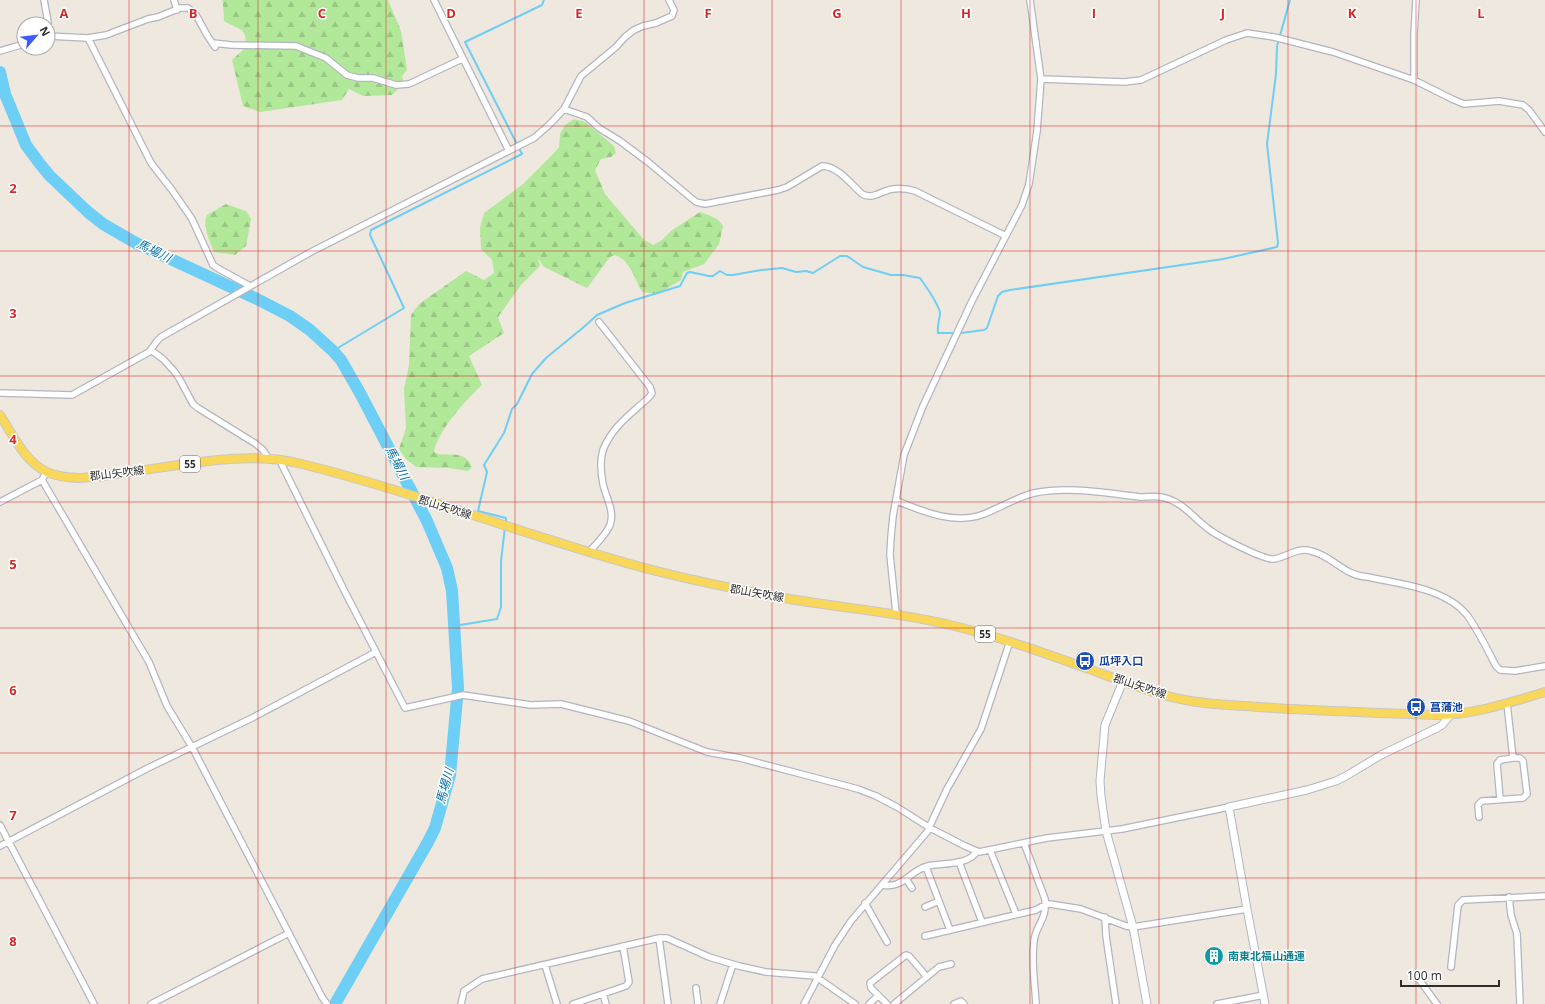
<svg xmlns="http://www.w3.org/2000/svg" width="1545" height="1004" viewBox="0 0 1545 1004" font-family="'Open Sans','Noto Sans JP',sans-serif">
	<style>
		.forest { fill: url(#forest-firs) }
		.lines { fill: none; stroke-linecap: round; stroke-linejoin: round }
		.stream { stroke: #6dcef6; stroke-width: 2 }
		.river { stroke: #6dcef6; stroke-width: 12 }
		.street-casing { stroke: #b3b5c1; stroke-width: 8 }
		.secondary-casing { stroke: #b3b5c1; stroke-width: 9 }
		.primary-casing { stroke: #c8c8c8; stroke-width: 10 }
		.street { stroke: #fff; stroke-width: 5.5 }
		.secondary { stroke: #fff; stroke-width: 7 }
		.primary { stroke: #f9d75a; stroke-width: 8 }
		.grid { fill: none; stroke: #d62828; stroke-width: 1; stroke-opacity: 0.55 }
		.labels { text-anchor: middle; stroke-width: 3; stroke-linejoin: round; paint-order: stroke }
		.shield { fill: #fff; stroke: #6c6c6c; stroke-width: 1 }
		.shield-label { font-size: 10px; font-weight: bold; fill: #2d2d2d }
		.street-label { font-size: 11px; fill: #2d2d2d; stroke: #fff }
		.transit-label { font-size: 11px; font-weight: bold; fill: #164399; stroke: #fff; text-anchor: start }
		.culture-label { font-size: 11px; font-weight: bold; fill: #0d838f; stroke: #fff; text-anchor: start }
		.water-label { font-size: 12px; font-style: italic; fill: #066da8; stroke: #fff }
		.grid-label { font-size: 13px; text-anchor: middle; font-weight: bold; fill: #d62828; stroke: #fff; stroke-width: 3; stroke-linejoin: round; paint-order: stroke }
	</style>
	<defs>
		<pattern id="forest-firs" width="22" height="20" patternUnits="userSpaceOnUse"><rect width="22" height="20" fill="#b2e899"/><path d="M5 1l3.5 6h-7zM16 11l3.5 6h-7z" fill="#99c784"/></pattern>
	</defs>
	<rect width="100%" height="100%" fill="#efe8df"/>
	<path class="forest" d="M222,0H388L401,31L407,70L402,76L404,83L392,95L363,96L349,89L342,100L260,112L243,106L232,60L246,47C247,27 239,30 224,21L223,3Z
		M574,119L585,122L614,146L616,153L611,157L601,159L595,170L605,194L644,240L653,245L662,240L671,231L700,212C709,215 719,218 723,226L719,244L704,264L683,272L681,280L658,294L642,292C634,278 631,261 615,255L610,257L587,288L544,267L538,258L540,266L521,285L498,317L504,333L469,356L482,385C466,400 438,430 434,452C445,459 463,447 472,467L468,471L448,468L416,467L406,459L399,449L406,428L404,389L409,365L411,315L419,304L466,271L484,280L494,273L492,260L481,249L480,228L484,213L523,184L553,154L559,147L560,134L565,125Z
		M226,204L246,211L251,219L246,246L235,255L214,252C210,242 202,226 207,215Z"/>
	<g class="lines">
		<path class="stream" d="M333,351L404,308L370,235L371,230L522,154L465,42L542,5L544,0
			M506,523V518L478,511L487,472L484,465L504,433L512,409L517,404L532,374L546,358L585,326L597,315L625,303L680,286L687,273L690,272L709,276H713L720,271L727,275H733L761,270L782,268L796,272L806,271L813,273L840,256H847L863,267L891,275H903L920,278C925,285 940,306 940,314C939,322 937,326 938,333H961L984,330L987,328L998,296L1002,292L1010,290L1223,259L1277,247L1278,243L1267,144L1276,74L1277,46L1290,0
			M454,626L497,619L501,607V561L505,527"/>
		<path class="river" d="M0,72L5,94L26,145L40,164L50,176L88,212L103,224L136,243L257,299L290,316L310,330L333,351L341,360L360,393L427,521L447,568L452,591L458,688L450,775L435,828L428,842L335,1004"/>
		<g class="street-casing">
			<path id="street" d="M44,0L48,22V28
				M174,0L177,10
				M434,0L509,151
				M48,36L88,38L106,35L148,19L158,17L180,8H188L196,15L207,35L215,47
				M88,38L151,163L172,190L192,219L213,265L219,269L250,286
				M213,43L231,45L296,46L326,58L347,75L358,78H373L396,85L409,84L462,59
				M0,51L24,44
				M1041,79L1124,82L1141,80L1226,40L1247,33L1274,37L1333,52L1414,80L1452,99L1464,104L1499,101L1523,105L1529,110L1545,132
				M1414,80V34L1416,0
				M564,109L587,117L599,128L620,141L648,162L696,202L705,204L778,190L787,187L822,166C838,166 851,184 862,194C874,200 882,190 893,189C900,188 908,189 915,191L1006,236
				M152,351L163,359L174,371L179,378L193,404L198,408L256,444L263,450L269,459
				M0,393L72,395L149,352L157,341L161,337L309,253L534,138L549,125L564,109L581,76L616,47L625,37L634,30L643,26L656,23L672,16L674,10L669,0
				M279,459L344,590L405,708L463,695L531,705L561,704L629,721L707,752L740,758L801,774L858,789L876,796L897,807L930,828L965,846L979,852L1047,838L1122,829L1229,807
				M42,480L149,662L167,706L192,747L322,997L327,1004
				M897,501C924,512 955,525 984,514C999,508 1020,496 1034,493C1069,486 1105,493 1140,497C1147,497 1154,496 1161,497C1185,501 1196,523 1216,534C1226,540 1264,560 1274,559C1287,557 1297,547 1311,551C1333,556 1344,576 1368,577C1399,584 1445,588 1467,615C1478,630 1487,649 1496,666L1500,670L1515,671L1545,666
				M0,502L42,480L46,472
				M589,552C596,544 606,535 610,525C615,511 606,498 603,484C601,474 600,460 603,450C610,432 623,420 637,408C642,403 649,399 652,393L650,387L599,322
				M896,613L890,555L891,537L893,516L904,455L923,406L972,301L1022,205L1029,184L1037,131L1041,79L1030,0
				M1500,799L1497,764L1500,760L1513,758L1507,703
				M1479,817L1478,805L1482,801L1523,798L1527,794L1523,761L1520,758H1513
				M0,825L94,1004
				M1024,843L1045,899C1047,921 1036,924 1034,941C1031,961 1035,984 1036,1004
				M0,846L148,768L252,718L376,652
				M990,850L1016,914
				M959,862L982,922
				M926,867L950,930
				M906,879L912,888
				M882,885C904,889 910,870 928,866C942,863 970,865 977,851
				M1509,897L1511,915L1517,934L1520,1004
				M865,903L887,942
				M925,907L939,901
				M1105,917L1106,936L1116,1004
				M925,936L1036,910L1046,904H1050L1081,909L1126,926L1133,927L1247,909
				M659,938L668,1004
				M545,965L557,1004
				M1451,967L1458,905L1463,900L1545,896
				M1418,978L1437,1004
				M696,988L698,1004
				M603,994L606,1004
				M151,1004L289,933
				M461,1004L464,991L482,979L659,938H667L709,957L739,966L766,972L815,976L855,1004
				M573,1004L626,986L629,982L623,946
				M720,1004L733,964
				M804,1004L835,945L851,921L927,832L947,789L981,729L1010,641
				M869,1004L878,996
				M887,1004L871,988L870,983L906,955L909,956L927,977
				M894,1004L939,967L951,964
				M954,1004L961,1001L964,1004
				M1217,1004L1264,995"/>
		</g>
		<g class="secondary-casing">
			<path id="secondary" d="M1123,681L1105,725L1100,781L1101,796L1106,831L1133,927L1147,1004
				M1265,1004L1247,909L1229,807L1307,790L1336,781L1346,776L1381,755L1437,728L1442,725L1451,714"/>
		</g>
		<g class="primary-casing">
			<path id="primary" d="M0,415C13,435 25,462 47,472C72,483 104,476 130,472C185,465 247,450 302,464C422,494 537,540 656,571C700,582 745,591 790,599C842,608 894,612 946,624C998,636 1047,654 1097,672C1128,683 1159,696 1191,701C1213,705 1236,705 1259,707C1319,711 1380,713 1440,715C1476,714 1511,702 1545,692"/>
		</g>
		<use href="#street" class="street"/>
		<use href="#secondary" class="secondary"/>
		<use href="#primary" class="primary"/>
	</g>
	<path class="grid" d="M129,0V1004M258,0V1004M386,0V1004M515,0V1004M644,0V1004M772,0V1004M901,0V1004M1030,0V1004M1159,0V1004M1288,0V1004M1416,0V1004M0,126H1545M0,251H1545M0,376H1545M0,502H1545M0,628H1545M0,753H1545M0,878H1545"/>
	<defs>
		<g id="bus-disc" transform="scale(1)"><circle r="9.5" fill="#1a4fb4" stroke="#fff"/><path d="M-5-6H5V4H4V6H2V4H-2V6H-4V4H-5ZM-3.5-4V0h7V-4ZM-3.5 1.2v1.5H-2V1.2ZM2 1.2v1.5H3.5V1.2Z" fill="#fff"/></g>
		<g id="building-disc" transform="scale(1)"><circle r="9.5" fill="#0f9aa8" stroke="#fff"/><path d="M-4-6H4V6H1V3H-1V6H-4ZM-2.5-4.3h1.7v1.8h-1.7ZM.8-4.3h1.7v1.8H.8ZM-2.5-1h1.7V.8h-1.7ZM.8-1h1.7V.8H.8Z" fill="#fff"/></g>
	</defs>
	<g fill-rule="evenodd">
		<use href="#bus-disc" x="1085" y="661"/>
		<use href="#bus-disc" x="1416" y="707"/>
		<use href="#building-disc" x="1214" y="956"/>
	</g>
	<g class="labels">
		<g class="shield">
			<rect x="180" y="456" width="20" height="16" rx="3"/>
			<rect x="975" y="626" width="20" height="16" rx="3"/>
		</g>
		<g class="shield-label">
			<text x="190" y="468">55</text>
			<text x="985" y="638">55</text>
		</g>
		<g class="street-label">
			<text transform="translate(117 473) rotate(-7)" y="4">郡山矢吹線</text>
			<text transform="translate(445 507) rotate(17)" y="4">郡山矢吹線</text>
			<text transform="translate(757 593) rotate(10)" y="4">郡山矢吹線</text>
			<text transform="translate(1140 686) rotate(18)" y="4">郡山矢吹線</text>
		</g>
		<g class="transit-label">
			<text x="1099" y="665">瓜坪入口</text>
			<text x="1430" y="711">菖蒲池</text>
		</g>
		<g class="culture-label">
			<text x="1228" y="960">南東北福山通運</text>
		</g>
		<g class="water-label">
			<text transform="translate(154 251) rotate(26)" y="4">馬場川</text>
			<text transform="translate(397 463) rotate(62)" y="4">馬場川</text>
			<text transform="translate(445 786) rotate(-75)" y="4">馬場川</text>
		</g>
	</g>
	<g class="grid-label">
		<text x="64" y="18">A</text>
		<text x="193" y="18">B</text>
		<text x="322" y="18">C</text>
		<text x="451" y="18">D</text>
		<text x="579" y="18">E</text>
		<text x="708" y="18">F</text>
		<text x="837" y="18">G</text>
		<text x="966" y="18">H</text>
		<text x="1094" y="18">I</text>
		<text x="1223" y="18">J</text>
		<text x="1352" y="18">K</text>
		<text x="1481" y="18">L</text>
		<text x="13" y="193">2</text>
		<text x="13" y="318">3</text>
		<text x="13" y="444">4</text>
		<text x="13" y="569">5</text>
		<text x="13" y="695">6</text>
		<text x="13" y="820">7</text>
		<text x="13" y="946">8</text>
	</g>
	<g transform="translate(36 36) rotate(62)"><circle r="19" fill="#ffffff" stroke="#ababab"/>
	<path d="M0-3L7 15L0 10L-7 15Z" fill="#3c5cff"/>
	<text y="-6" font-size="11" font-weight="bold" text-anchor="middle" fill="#2d2d2d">N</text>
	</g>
	<path d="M1401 980v6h98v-6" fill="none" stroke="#2d2d2d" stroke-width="2"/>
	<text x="1407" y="980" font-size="12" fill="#2d2d2d" stroke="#ffffff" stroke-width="3" paint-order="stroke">100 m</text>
</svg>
